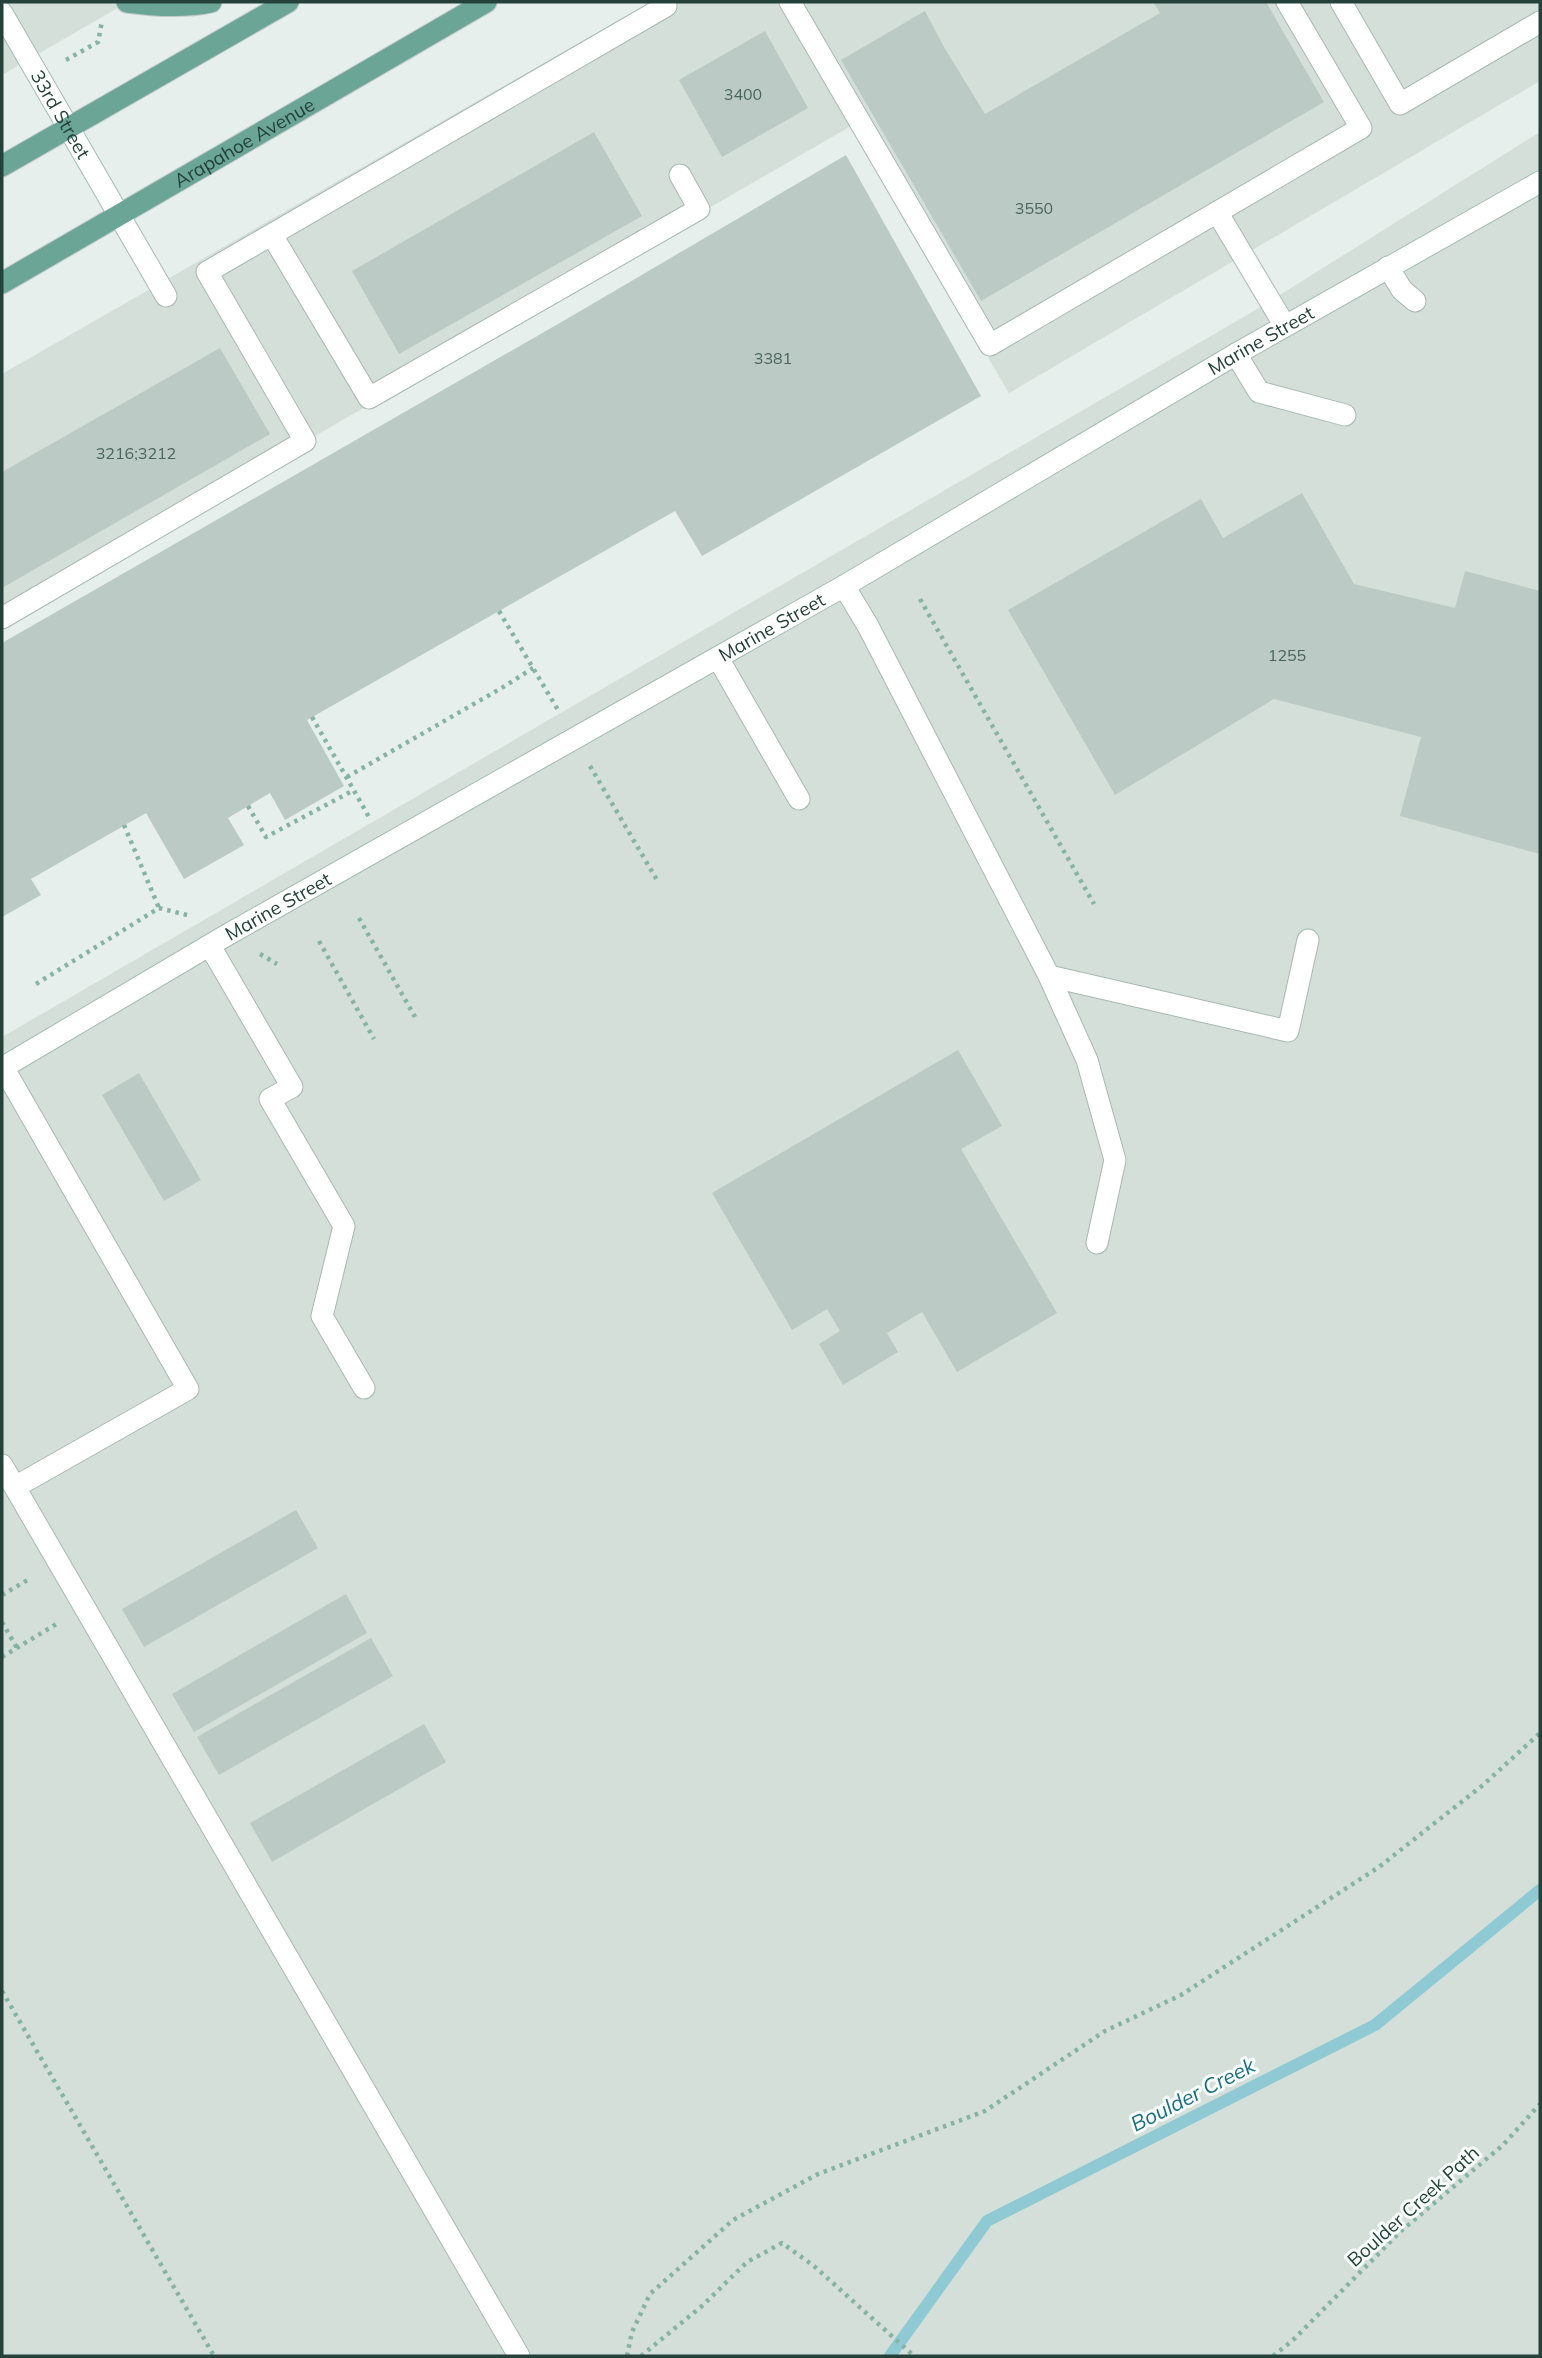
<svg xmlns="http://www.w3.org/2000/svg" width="1542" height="2358" viewBox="0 0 1542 2358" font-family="Mulish,sans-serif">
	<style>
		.built { fill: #d4dfda }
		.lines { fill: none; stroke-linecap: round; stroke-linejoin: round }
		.stream { stroke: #8ec9d4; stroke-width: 12 }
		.building { fill: #bbcac4 }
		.lane-casing { stroke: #a8b8b2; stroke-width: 23 }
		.secondary-casing { stroke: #a4bbb3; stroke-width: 23 }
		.primary-casing { stroke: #c2cac8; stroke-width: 23 }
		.path { stroke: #86b3a5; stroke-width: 4.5; stroke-dasharray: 3.5 5; stroke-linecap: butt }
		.lane { stroke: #fff; stroke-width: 21 }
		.secondary { stroke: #fff; stroke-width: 21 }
		.primary { stroke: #6aa596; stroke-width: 21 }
		.labels { text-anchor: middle; stroke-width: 6; stroke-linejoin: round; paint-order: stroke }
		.number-label { font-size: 16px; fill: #4a645c }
		.street-label { font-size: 19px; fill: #24423a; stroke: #f7fbf9 }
		.water-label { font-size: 21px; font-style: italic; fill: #1c6f80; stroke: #f7fbf9 }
	</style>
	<rect width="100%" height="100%" fill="#e6efeb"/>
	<path class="built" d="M2,2H128L2,75Z
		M650,2H1540V81L1009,393L851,126L2,617V374Z
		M1540,132V2356H2V1037L1259,308Z"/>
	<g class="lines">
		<path class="stream" d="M890,2356L987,2221L1375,2025L1540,1890"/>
	</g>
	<path class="building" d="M1153,2H1266L1324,102L981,301L841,60L925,11L944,47L985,114L1160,13Z
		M765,31L808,108L722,157L679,80Z
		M594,132L642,216L399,354L352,271Z
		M846,155L981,396L702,556L675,511L307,720L344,786L285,820L270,793L228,818L244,845L184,879L146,813L31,879L41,895L2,917V643L565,320Z
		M220,348L270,434L2,588V472Z
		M1302,493L1354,584L1455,608L1465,571L1540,591V854L1400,816L1421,737L1274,699L1115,795L1008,610L1201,499L1223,538Z
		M958,1050L1002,1126L961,1149L1057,1313L957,1372L922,1312L887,1333L898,1352L843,1385L819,1344L840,1331L827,1309L792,1330L712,1193Z
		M139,1073L201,1180L164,1201L102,1095Z
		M296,1510L318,1548L144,1647L122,1609Z
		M346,1594L367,1633L194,1732L172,1694Z
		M371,1638L393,1676L219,1775L197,1737Z
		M424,1724L446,1762L272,1862L250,1823Z"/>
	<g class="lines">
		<g class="lane-casing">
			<path id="lane" d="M790,2L990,345L1361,128L1287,2
				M1341,2L1400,104L1540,22
				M1217,212L1285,326
				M119,215L166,296
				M272,235L369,398L699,209L680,175
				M1388,267L1402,290L1415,301
				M1236,354L1259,392L1345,415
				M844,586L868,626L1049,976L1087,1060L1115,1160L1097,1243
				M2,618L305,441L207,272L666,6L665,2
				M718,658L799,799
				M210,946L292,1087L270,1099L344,1226L322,1316L364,1388
				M1049,976L1288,1031L1308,940
				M3,1067L188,1389L15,1487
				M2,1465L519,2356"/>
		</g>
		<g class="secondary-casing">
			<g id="secondary">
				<path id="s1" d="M2,13L119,215"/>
				<path id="s2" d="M2,1068L227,935L844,586L1236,354L1540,182"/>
			</g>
		</g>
		<g class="primary-casing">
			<g id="primary">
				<path d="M127,2C155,6 183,8 211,2"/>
				<path d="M2,166L288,2"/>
				<path id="s3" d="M2,283L486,2"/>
			</g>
		</g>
		<path class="path" d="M66,60L98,42L102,21
			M920,599L1094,904
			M499,611L558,710
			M312,717L369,817
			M590,766L657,880
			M347,777L505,686L533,668
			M248,806L266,837L354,790
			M124,825L159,908
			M359,918L415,1017
			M319,941L374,1039
			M260,954L277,964
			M36,984L159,908L191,916
			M2,1595L31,1578
			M2,1622L17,1648
			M2,1657L58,1623
			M2,1991L214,2356
			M627,2356L632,2332L650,2294L733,2220L818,2174L985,2111L1105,2031L1181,1995L1379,1867L1483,1785L1540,1733
			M641,2356L702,2306L747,2262L782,2243L814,2266L914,2356
			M1273,2356L1292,2341L1401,2231L1503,2145L1540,2104"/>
		<use href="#lane" class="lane"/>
		<use href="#secondary" class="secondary"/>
		<use href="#primary" class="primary"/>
	</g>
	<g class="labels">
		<g class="number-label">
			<text x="743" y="100">3400</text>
			<text x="1034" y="214">3550</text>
			<text x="773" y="364">3381</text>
			<text x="136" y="459">3216;3212</text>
			<text x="1287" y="661">1255</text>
		</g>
		<g class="street-label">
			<text dy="7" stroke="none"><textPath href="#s1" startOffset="117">33rd Street</textPath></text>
			<text dy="7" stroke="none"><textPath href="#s3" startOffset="280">Arapahoe Avenue</textPath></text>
			<text dy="7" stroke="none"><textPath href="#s2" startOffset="1454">Marine Street</textPath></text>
			<text dy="7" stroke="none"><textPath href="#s2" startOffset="887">Marine Street</textPath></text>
			<text dy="7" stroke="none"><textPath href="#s2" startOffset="320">Marine Street</textPath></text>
			<text transform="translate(1413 2206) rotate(-42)" y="7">Boulder Creek Path</text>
		</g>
		<g class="water-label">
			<text transform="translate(1193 2095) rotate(-27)" y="7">Boulder Creek</text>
		</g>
	</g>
	<rect width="1542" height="2358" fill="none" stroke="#24423a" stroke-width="7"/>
</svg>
